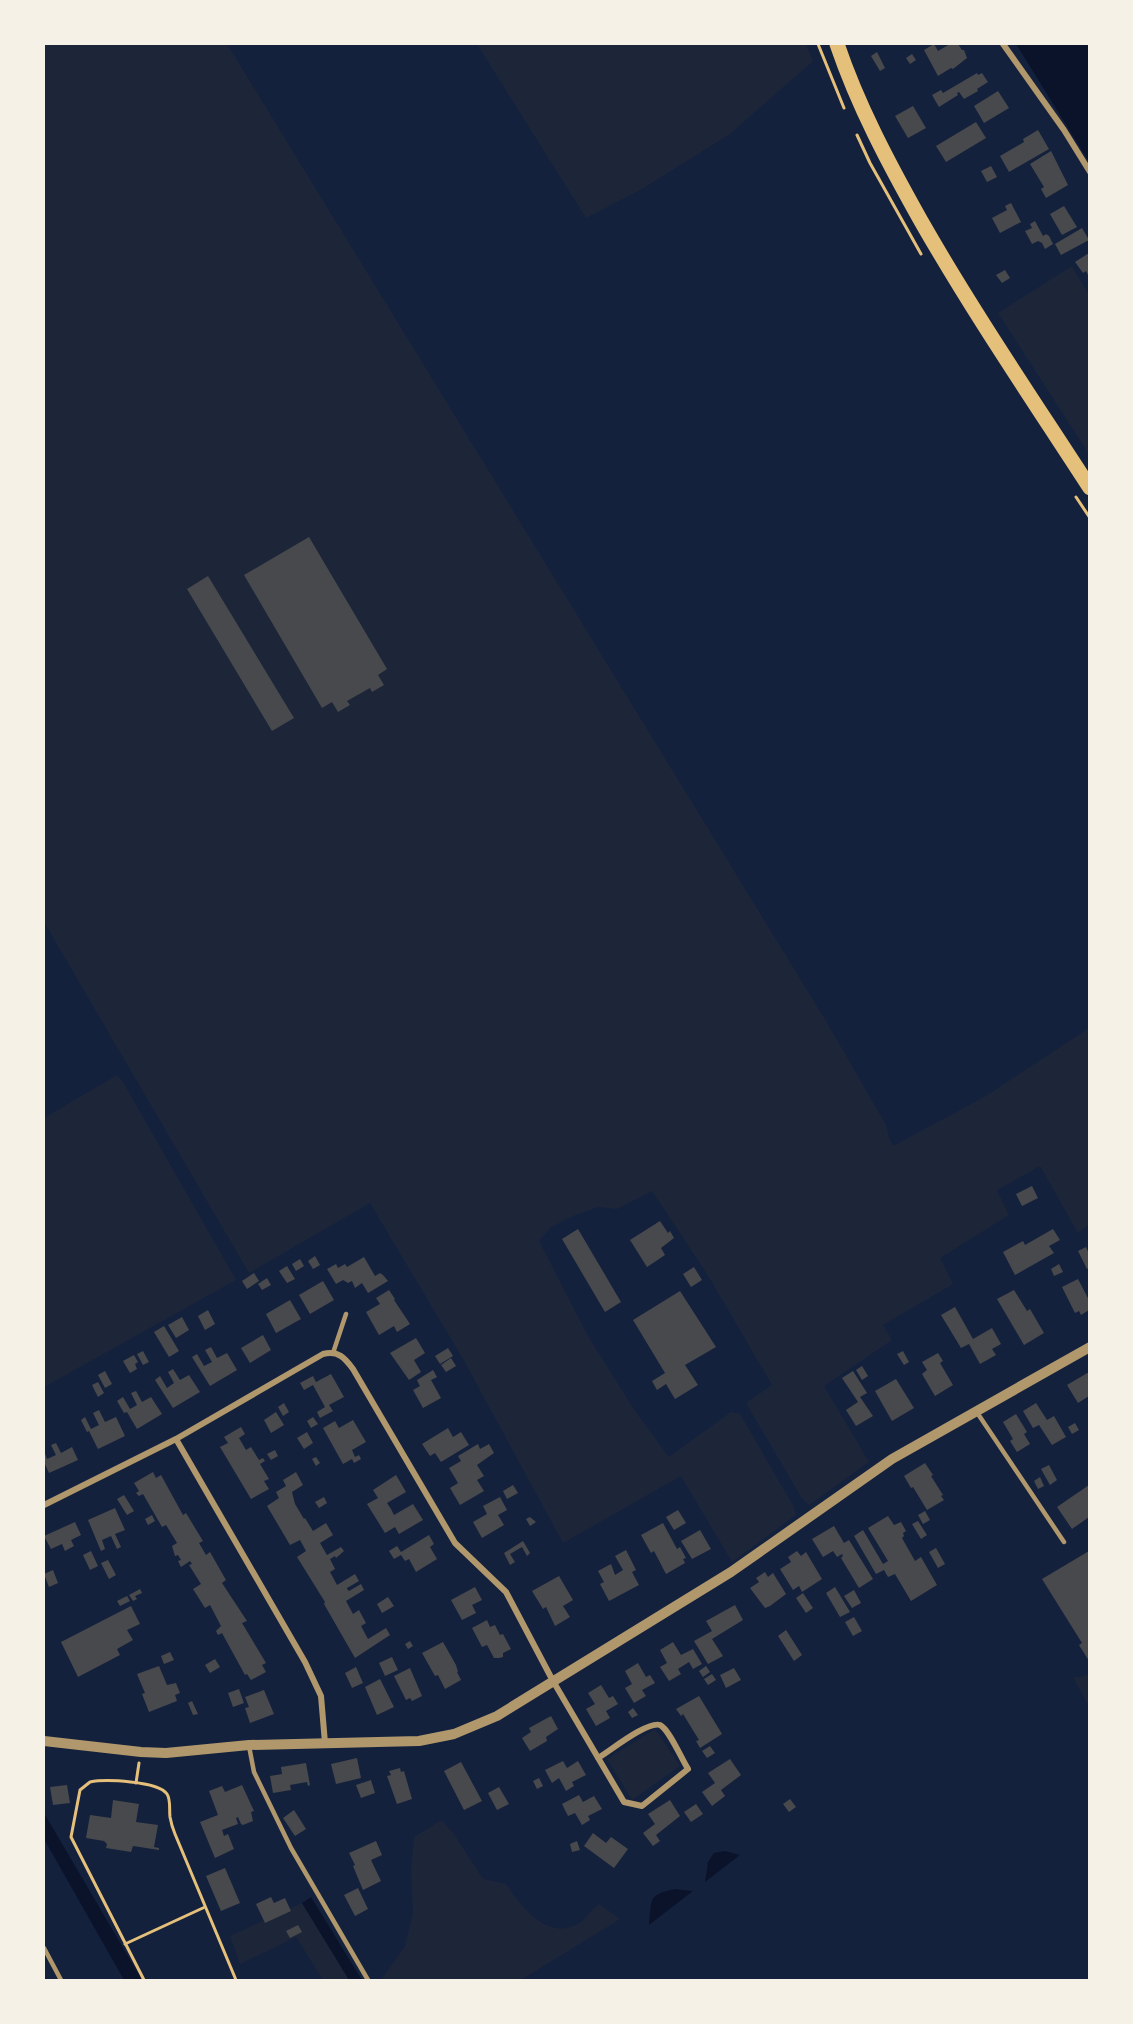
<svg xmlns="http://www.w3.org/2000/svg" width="1133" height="2024" viewBox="0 0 1133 2024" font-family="'Nunito Sans',sans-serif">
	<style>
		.green { fill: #1d2539 }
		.water { fill: #0b132b }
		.building { fill: #48494c }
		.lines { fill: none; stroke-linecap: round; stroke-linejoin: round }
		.path { stroke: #e5c07b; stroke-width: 3 }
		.service { stroke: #b1986c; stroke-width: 4.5 }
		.minor { stroke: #b1986c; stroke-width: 6 }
		.tertiary { stroke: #b1986c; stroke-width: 10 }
		.primary { stroke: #e5c07b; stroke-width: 15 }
	</style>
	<rect width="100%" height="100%" fill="#14213d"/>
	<path class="green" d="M44,44H227L826,1021L886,1125L889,1138L893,1146L986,1096L1089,1028V1225L1078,1233L1040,1166L997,1190L1009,1215L940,1258L953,1284L883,1325L892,1340L824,1386L869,1462L809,1505L801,1497L746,1403L772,1385L707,1274L652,1191L617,1209L598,1207L573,1216L551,1227L539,1241L588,1336L635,1411L669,1457L731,1412L740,1414L794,1507L796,1515L732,1562L681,1476L563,1543L463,1359L370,1203L249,1273L44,922Z
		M477,44H806L813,61L730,134L642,189L586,218Z
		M1072,266L1089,295V454L998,313Z
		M117,1075L123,1082L236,1280L44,1387V1118Z
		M1089,1673V1706L1073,1678L1084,1676Z
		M655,1729L680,1766L632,1800L607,1759Z
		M442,1820L454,1834L483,1879L506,1884C521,1906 547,1941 578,1924C586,1920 591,1909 599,1904L620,1919L521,1980H381L405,1946L413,1914L411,1870L414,1837Z
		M302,1903L349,1980H323L296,1937L240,1964L230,1936Z"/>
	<path class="water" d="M1016,44H1089V162L1021,52Z
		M44,1813L142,1980H124L44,1839Z
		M725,1851L740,1855L705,1882L708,1862L714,1853Z
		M675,1889L693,1891L649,1925C652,1899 647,1895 675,1889Z
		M311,1897L362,1980H349L302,1903Z"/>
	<path class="building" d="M934,44L938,51L950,44H958L962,50H964L967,58L953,69L951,68L938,76L924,50Z
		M877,52L885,68L880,71L871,56Z
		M912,54L916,60L910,64L906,58Z
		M977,73L978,75L982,73L988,82L977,89L978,91L964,99L959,92L957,93L958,95L939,107L932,95L941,90L943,93Z
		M998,91L1009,108L984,123L974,106Z
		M913,106L926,128L908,138L895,116Z
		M976,122L986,138L946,162L936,146Z
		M1038,130L1049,149L1009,172L1000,156L1024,142L1023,139Z
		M1051,151L1068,185L1046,198L1041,189L1044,187L1030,164Z
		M991,166L997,177L987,182L981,171Z
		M1011,203L1021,222L1000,233L992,218L1007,210L1005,206Z
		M1064,206L1077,227L1062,235L1050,214Z
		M1035,221L1043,236L1046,234L1049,236L1053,244L1045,249L1042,243L1038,241L1032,244L1025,231L1032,228L1030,224Z
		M1082,228L1089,240L1061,255L1055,244Z
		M1089,253V277L1086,271L1083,273L1075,262Z
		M1005,270L1010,278L1002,283L996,275Z
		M309,537L387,669L378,675L384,685L372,692L370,688L347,701L350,705L338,712L332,702L322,708L244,575Z
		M208,576L294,718L272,731L187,589Z
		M1032,1186L1038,1198L1022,1206L1016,1194Z
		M660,1221L668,1233L670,1231L674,1238L661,1248L665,1255L647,1267L630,1240Z
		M578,1229L621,1302L605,1312L562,1239Z
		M1053,1229L1060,1240L1049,1246L1054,1253L1015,1275L1003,1252L1023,1241L1025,1245Z
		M1086,1247L1089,1254V1268L1087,1269L1078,1251Z
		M315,1256L320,1265L313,1269L308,1261Z
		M364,1257L375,1276L380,1273L383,1275L388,1281L368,1293L362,1283L355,1288L352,1281L348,1283L343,1280L336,1284L327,1269L336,1264L338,1268L345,1264L347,1267Z
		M300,1259L304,1266L296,1271L292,1264Z
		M1059,1264L1063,1272L1054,1276L1051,1269Z
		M287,1266L295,1279L287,1283L279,1271Z
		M694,1267L702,1280L691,1287L683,1274Z
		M254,1273L259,1281L247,1289L242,1281Z
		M267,1278L271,1285L262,1290L258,1284Z
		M1078,1279L1089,1300V1310L1081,1315L1079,1311L1075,1313L1062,1287Z
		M323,1281L334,1300L310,1314L299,1295Z
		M389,1290L395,1299L394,1300L410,1324L397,1332L394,1326L379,1335L366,1312L380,1304L376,1298Z
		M1014,1290L1027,1311L1030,1309L1044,1333L1024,1345L997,1299Z
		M680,1291L716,1347L685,1365L698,1385L675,1399L666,1384L657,1390L652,1381L665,1373L633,1320Z
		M290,1300L301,1319L276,1333L266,1314Z
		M955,1307L973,1339L992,1328L1001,1344L992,1349L996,1355L980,1364L969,1344L961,1348L941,1315Z
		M208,1310L215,1324L205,1330L198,1316Z
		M182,1317L189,1330L176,1338L168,1325Z
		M164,1326L179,1351L169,1357L154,1332Z
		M263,1335L271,1350L250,1363L241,1348Z
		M416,1338L425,1353L414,1360L421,1372L409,1380L390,1353Z
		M211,1347L217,1358L227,1353L237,1370L210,1386L192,1357L197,1354L204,1366L212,1362L205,1350Z
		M448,1348L453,1356L440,1364L435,1356Z
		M143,1351L149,1362L143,1365L137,1354Z
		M903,1351L909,1362L904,1365L897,1354Z
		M938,1353L943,1361L940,1363L953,1385L935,1396L922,1374L927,1370L922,1362Z
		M134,1355L138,1362L135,1364L137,1369L130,1373L123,1361Z
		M451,1358L456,1366L446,1372L441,1365Z
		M862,1366L868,1376L862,1380L856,1370Z
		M173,1369L180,1380L189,1375L200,1392L173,1408L155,1380L160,1376L167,1388L174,1383L168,1372Z
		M433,1370L437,1377L431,1380L441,1398L423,1408L413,1390L420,1386L417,1380Z
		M105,1371L112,1384L105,1388L98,1375Z
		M853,1371L867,1393L860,1397L873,1416L856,1426L846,1410L858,1402L842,1378Z
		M1089,1372V1396L1078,1403L1067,1385Z
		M331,1374L344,1397L329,1405L333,1411L320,1418L317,1412L325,1407L313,1385L304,1390L300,1383L313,1376L316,1382Z
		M896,1379L914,1408L892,1421L875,1391Z
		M98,1382L104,1393L98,1397L92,1385Z
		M136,1391L142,1402L151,1397L162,1414L137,1429L127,1412L124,1413L117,1401L123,1397L130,1409L137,1405L131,1393Z
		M284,1403L289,1412L283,1416L278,1407Z
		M1036,1403L1047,1420L1054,1416L1066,1437L1052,1445L1039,1425L1033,1428L1023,1411Z
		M99,1410L105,1422L116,1417L125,1436L98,1449L89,1431L87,1432L81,1420L85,1417L91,1429L99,1425L93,1413Z
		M276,1412L284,1425L271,1433L264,1420Z
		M1016,1414L1027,1432L1024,1434L1030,1444L1017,1452L1010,1441L1013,1439L1003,1422Z
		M313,1417L318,1424L311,1428L307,1421Z
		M353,1420L366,1442L352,1450L355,1457L359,1455L361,1459L354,1463L352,1459L343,1464L323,1428L335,1421L339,1428Z
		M1075,1423L1079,1430L1072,1434L1068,1427Z
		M241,1427L245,1434L239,1438L246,1450L251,1447L259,1460L263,1458L265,1461L260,1464L269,1479L264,1481L269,1489L251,1499L220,1447L228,1443L224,1437Z
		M448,1428L453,1437L461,1432L469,1445L441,1462L435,1453L430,1456L422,1444Z
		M307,1432L313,1443L304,1449L297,1438Z
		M56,1443L61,1453L72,1447L78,1460L49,1473L44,1462V1451L47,1459L56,1455L51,1445Z
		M478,1444L480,1449L489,1444L494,1453L477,1465L484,1476L477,1480L484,1491L460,1505L450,1488L458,1483L449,1468L461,1461L458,1456Z
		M275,1450L278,1456L271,1460L267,1454Z
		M316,1457L320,1463L316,1466L312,1459Z
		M925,1463L933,1475L931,1476L943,1495L941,1496L944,1500L927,1510L913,1487L911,1488L904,1476Z
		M1049,1465L1057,1480L1050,1485L1041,1469Z
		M153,1472L156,1478L161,1475L183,1515L186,1513L203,1541L199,1543L206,1555L210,1552L226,1580L222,1583L247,1621L242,1623L266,1663L262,1665L266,1672L251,1680L247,1674L245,1675L222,1633L218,1635L216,1631L221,1626L210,1605L205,1608L193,1589L201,1584L189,1565L192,1564L190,1561L181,1567L178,1561L181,1560L178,1555L175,1556L172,1546L177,1543L166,1525L162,1527L143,1494L139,1496L136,1493L139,1491L134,1483Z
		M296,1472L303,1485L292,1492L295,1504L304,1519L305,1518L313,1531L326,1523L333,1535L320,1543L327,1555L341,1547L344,1551L336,1558L335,1556L330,1559L335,1569L330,1572L337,1585L355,1574L359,1581L347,1588V1589L349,1591L361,1584L364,1590L346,1601L353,1614L359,1610L366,1623L361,1626L368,1639L386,1628L390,1635L355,1658L324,1604L325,1602L297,1557L306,1551L300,1540L290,1545L267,1506L279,1498L276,1492L286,1486L283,1480Z
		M396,1475L406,1492L387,1503L391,1509L394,1515L413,1504L423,1520L399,1534L395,1527L385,1533L367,1504L378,1498L373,1490Z
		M1040,1477L1044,1486L1038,1489L1034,1481Z
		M513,1485L518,1493L507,1499L503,1491Z
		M1089,1485V1517L1072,1529L1057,1507Z
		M124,1495L134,1511L127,1515L117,1499Z
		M324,1497L327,1503L319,1508L315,1502Z
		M500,1497L507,1510L498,1515L504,1525L482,1538L473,1522L487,1514L483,1506Z
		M115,1508L125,1530L115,1534L121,1547L117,1549L111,1536L102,1540L105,1549L101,1551L88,1520Z
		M678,1510L686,1523L674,1530L666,1517Z
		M925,1511L930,1520L923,1524L918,1515Z
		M152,1515L155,1521L148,1525L145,1519Z
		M888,1516L894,1525L901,1522L906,1531L903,1533L904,1536L902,1538L915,1561L921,1557L937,1585L911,1601L895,1574L888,1577L884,1570L876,1574L854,1536L863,1530L883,1564L888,1561L868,1528Z
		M530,1517L536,1522L530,1526L526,1519Z
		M918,1521L927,1535L921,1539L912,1524Z
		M75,1522L81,1535L71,1540L74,1546L65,1551L62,1544L51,1549L44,1536Z
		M663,1523L677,1549L680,1547L686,1558L683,1559L685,1563L666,1574L654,1551L651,1553L641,1535Z
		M834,1526L844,1543L849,1540L873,1579L859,1588L841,1558L843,1556L842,1554L837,1557L833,1551L823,1557L812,1539Z
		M700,1530L711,1549L692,1559L681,1541Z
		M429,1535L434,1544L430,1547L437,1559L416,1572L409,1559L405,1561L401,1555L394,1559L389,1551L397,1546L401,1552Z
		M523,1541L530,1553L527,1556L522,1547L510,1554L515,1562L510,1565L504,1553Z
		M936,1548L945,1564L938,1568L929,1552Z
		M626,1550L636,1570L632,1572L639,1585L609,1601L600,1584L604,1582L598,1571L611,1564L615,1575L623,1570L615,1556Z
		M91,1551L98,1566L90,1570L83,1555Z
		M797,1551L801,1556L806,1552L822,1579L802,1592L799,1586L793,1590L780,1569L791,1562L788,1557Z
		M1089,1551V1661L1079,1645L1082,1643L1042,1579Z
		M108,1560L116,1575L109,1579L101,1563Z
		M53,1570L58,1583L49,1587L44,1574Z
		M765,1572L768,1577L773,1573L786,1594L770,1606L765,1608L750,1588L759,1582L756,1578Z
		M559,1576L573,1600L563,1606L570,1617L555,1626L546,1607L543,1609L532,1591Z
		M475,1587L482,1600L472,1605L476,1613L462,1620L451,1600Z
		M835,1587L850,1612L840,1617L826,1593Z
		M140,1589L142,1593L135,1596L137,1599L133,1601L129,1595Z
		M854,1590L861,1603L852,1608L844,1596Z
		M803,1593L813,1608L806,1613L796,1598Z
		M127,1596L130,1601L120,1606L117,1601Z
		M388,1597L394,1606L382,1613L377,1604Z
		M735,1605L743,1620L712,1639L723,1656L708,1664L694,1641L712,1631L706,1621Z
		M131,1606L140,1624L127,1630L133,1640L117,1649L120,1655L78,1677L61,1642Z
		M854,1617L862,1631L853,1636L845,1622Z
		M487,1620L490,1627L495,1625L500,1635L503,1634L511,1649L503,1653V1657L499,1658H494L487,1645L482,1647L472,1628Z
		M786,1630L802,1655L794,1661L778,1636Z
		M410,1641L413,1646L408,1649L405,1644Z
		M443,1642L456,1665L458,1672H457L461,1680L445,1689L438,1675L435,1676L422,1653Z
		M673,1642L681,1655L693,1649L702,1664L693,1669L689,1662L678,1669L681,1674L669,1681L660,1667L667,1663L660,1650Z
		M170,1652L174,1660L164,1664L161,1656Z
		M392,1657L398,1670L385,1676L379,1663Z
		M215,1659L220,1667L210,1673L205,1665Z
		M638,1663L646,1677L650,1675L655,1683L642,1690L646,1696L634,1703L625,1688L632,1684L625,1671Z
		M159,1666L167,1685L176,1683L180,1693L175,1695L177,1701L149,1712L142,1694L145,1693L137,1674Z
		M706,1666L710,1672L703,1677L699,1671Z
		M356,1667L363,1683L352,1688L345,1673Z
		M410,1668L422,1696L412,1701L410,1698L406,1700L394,1676Z
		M734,1668L741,1680L726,1688L720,1675Z
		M712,1674L716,1680L708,1685L704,1679Z
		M380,1679L394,1707L377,1715L365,1687Z
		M601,1685L609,1698L613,1696L618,1704L606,1711L610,1718L596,1726L586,1709L595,1704L588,1693Z
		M239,1689L244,1703L233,1707L228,1693Z
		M264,1690L274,1714L250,1723L245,1708L249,1707L245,1697Z
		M699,1696L722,1734L700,1748L696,1741L699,1740L683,1714L681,1716L676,1709Z
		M192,1701L198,1714L193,1715L188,1703Z
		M633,1708L638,1715L632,1718L628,1712Z
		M551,1716L558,1729L546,1737L547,1741L530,1751L522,1738L531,1732L529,1728Z
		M710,1746L715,1753L707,1758L702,1751Z
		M357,1758L361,1778L336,1784L331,1764Z
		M730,1759L741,1775L721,1790L725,1796L712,1806L702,1792L715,1783L708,1773Z
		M563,1761L567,1768L578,1761L586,1775L572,1782L574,1786L566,1791L559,1778L552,1783L545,1770Z
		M461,1762L482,1801L464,1810L444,1771Z
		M306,1763L310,1785L308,1786L307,1782L290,1785L291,1790L273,1793L270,1776L282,1774L281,1767Z
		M400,1768L401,1772L404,1771L412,1799L397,1804L387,1776L391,1775L389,1771Z
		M539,1778L543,1786L537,1789L533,1781Z
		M371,1780L375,1793L361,1798L356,1785Z
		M67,1785L70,1803L53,1805L50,1787Z
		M242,1785L254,1811L251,1812L253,1821L243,1825L241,1824L238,1817L236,1818L238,1824L222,1830L224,1836L228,1834L234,1849L215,1858L200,1822L218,1815L209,1791L222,1786L225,1792Z
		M499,1787L509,1804L497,1810L488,1793Z
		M579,1795L583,1802L594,1796L602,1809L588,1816L590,1820L582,1825L575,1813L568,1816L562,1804Z
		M790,1799L796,1807L789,1812L783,1804Z
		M113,1800L139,1804L136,1822L158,1825L154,1847L159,1848V1850L133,1846L131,1852L106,1848L107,1844L104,1841L86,1838L90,1815L111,1818Z
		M670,1800L680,1816L656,1835L660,1841L653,1846L643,1833L655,1824L648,1814Z
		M696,1804L703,1814L691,1822L684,1812Z
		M294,1810L306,1829L295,1836L283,1818Z
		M593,1833L606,1843L611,1837L628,1849L614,1868L584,1846Z
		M376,1841L382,1855L371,1860L381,1881L363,1890L353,1866L355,1865L349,1853Z
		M577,1841L580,1850L572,1852L570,1844Z
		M225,1868L240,1903L221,1911L206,1876Z
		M358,1888L368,1909L355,1916L344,1895Z
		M271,1897L274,1903L285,1898L291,1911L265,1923L256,1904Z
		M298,1925L302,1932L290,1938L286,1931Z"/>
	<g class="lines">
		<path class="path" d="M818,44L844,108
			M857,135L870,163L921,254
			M1076,497L1090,518
			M136,1783L139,1763
			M125,1944L205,1907
			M144,1980L71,1837L80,1790L90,1782C105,1779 158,1781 167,1794C171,1800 169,1809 170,1817C171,1823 173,1829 175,1834L236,1980"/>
		<path class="service" d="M333,1353L346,1314
			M976,1411L1064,1542
			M249,1746L254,1772L291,1848L368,1980
			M44,1948L61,1980"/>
		<path class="minor" d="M1003,44L1064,130L1090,172
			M176,1439L305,1662L321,1696L325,1743
			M44,1505L176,1439L323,1354C338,1350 345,1358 353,1369L455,1543L506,1592L553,1681L624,1802L642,1806L688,1769C682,1760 669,1729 660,1725C647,1721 610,1751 598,1758"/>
		<path class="tertiary" d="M44,1741L141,1752L166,1753L249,1745L419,1741L454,1734L497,1716L731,1572L892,1459L1090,1347"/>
		<path class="primary" d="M837,44C858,106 889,164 921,221C973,312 1033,400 1090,488"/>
	</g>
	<rect width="1133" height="2024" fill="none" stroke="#f6f1e7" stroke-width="90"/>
</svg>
